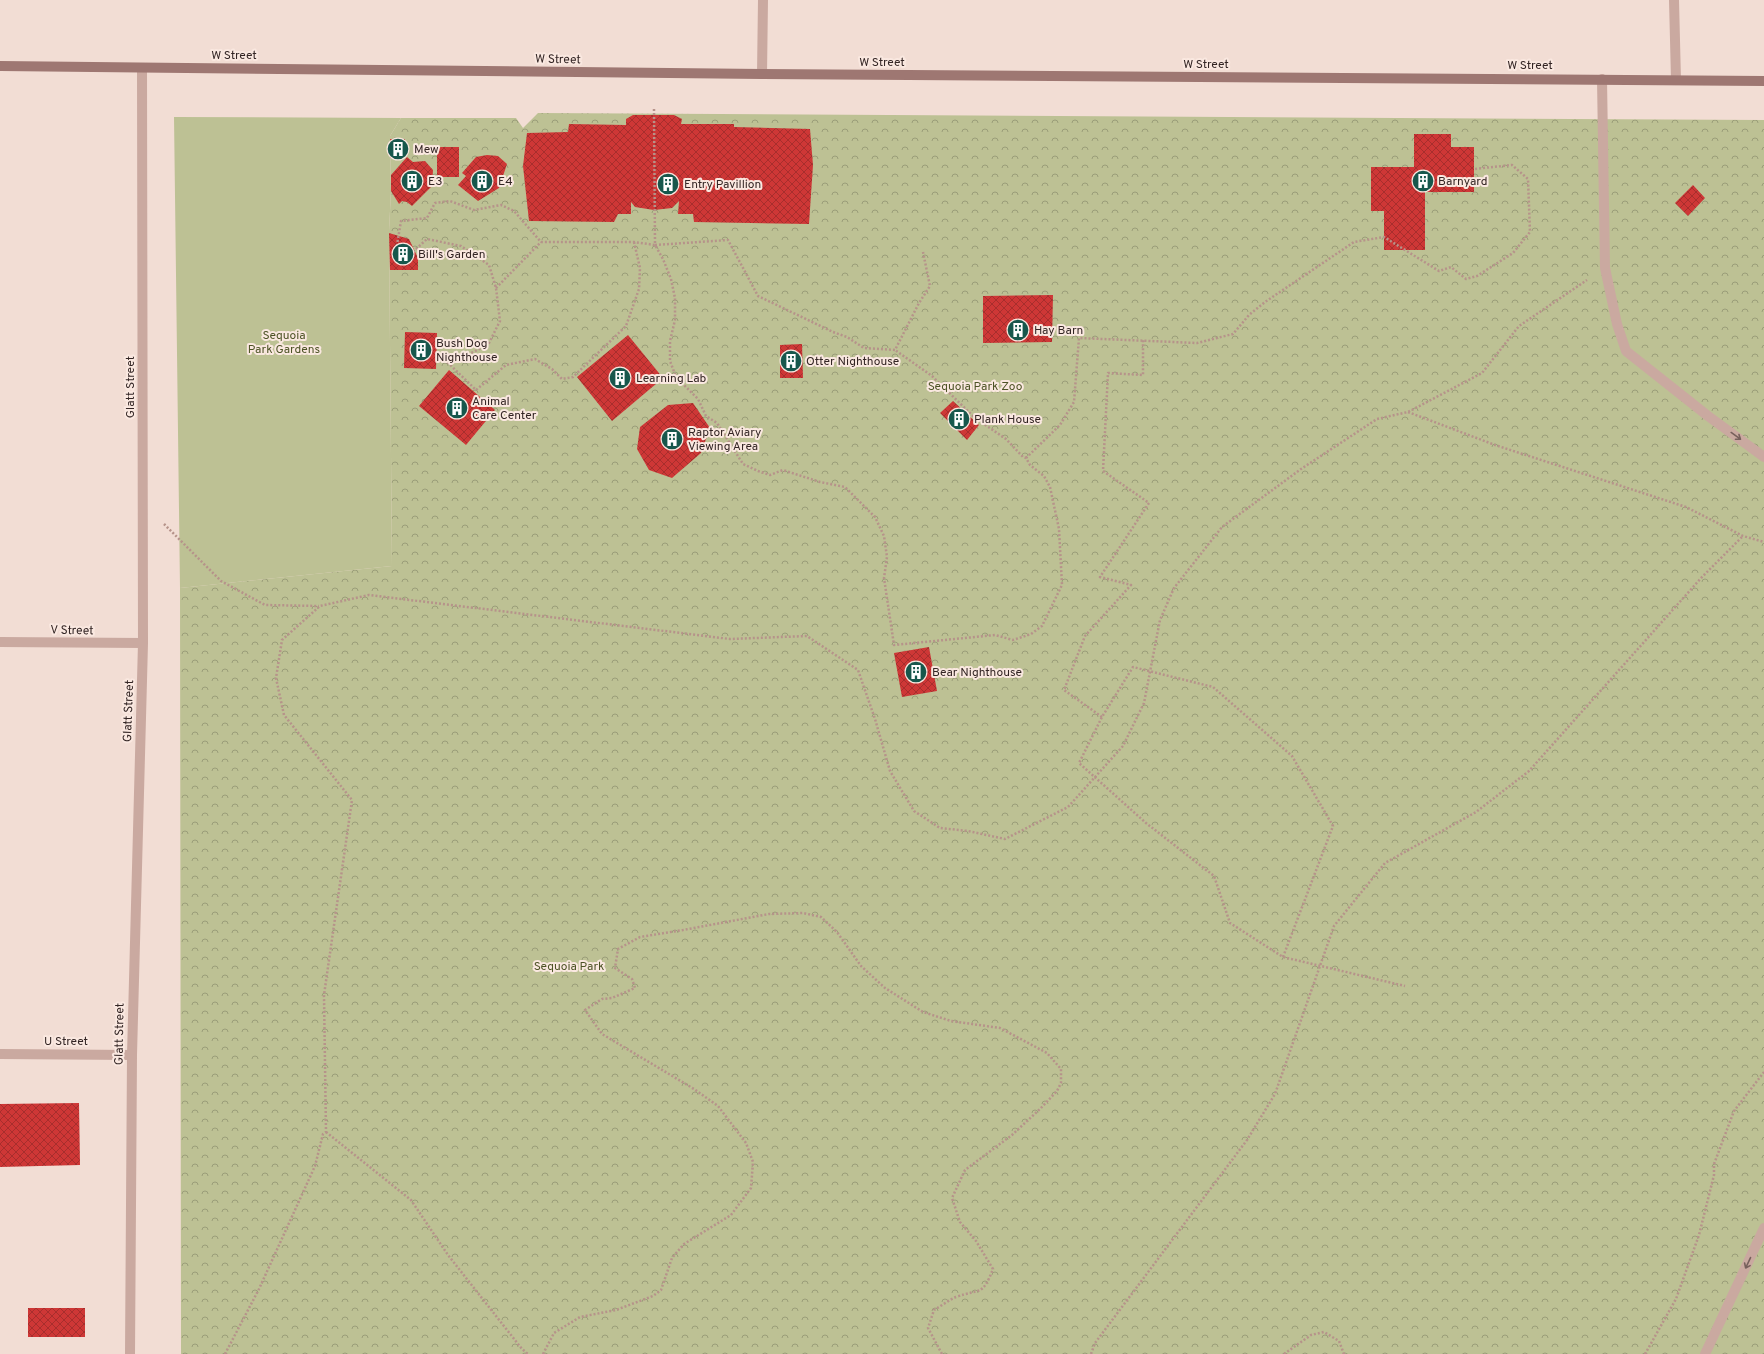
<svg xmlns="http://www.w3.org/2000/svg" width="1764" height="1354" viewBox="0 0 1764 1354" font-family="Overpass,sans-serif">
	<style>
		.forest { fill: url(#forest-crowns) }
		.garden { fill: #bdc194 }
		.building { fill: url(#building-cross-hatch) }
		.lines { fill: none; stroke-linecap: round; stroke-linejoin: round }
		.path { stroke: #b6938a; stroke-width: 2.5; stroke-dasharray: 2 2; stroke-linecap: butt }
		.lane { stroke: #caa9a0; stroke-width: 10 }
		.street { stroke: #caa9a0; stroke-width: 10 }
		.secondary { stroke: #9e7772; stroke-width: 10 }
		.path-bridge { stroke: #b6938a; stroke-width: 2.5; stroke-dasharray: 2 2; stroke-linecap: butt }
		.oneway { stroke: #77605c }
		.labels { text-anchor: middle; stroke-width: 4; stroke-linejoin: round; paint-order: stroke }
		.street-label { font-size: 12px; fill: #332524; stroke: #fae8e0 }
		.poi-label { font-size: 12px; fill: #332524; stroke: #fae8e0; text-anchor: start }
		.park-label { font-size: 12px; fill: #4d5326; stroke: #fae8e0 }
	</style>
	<defs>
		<pattern id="forest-crowns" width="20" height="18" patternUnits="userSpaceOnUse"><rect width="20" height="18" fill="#bdc194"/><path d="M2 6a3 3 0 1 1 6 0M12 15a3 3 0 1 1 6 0" fill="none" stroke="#9a9d79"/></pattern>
		<pattern id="building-cross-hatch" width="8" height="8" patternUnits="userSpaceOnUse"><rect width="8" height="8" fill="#ce3736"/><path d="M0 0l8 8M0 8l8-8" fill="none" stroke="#a82e2d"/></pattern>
	</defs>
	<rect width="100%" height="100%" fill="#f2ddd4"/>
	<path class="forest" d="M538,113L1764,120V1354H181L180,588L392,566L389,231L391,191L390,136L401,118H516L523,128Z"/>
	<path class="garden" d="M174,117L401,118L390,136L391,191L389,231L392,566L180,588Z"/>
	<path class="building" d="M633,115H674L682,119L681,124H734V127L810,129L813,165L809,224L694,222L693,214H678L679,201L672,208L654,210L635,207L631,202V214H618L614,222L529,221L523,166L527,133L568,132L569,124L626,125V119Z
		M1414,134H1451V147H1474V192H1425V250H1384V211H1371V167H1414Z
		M390,139H405V158H390Z
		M437,147H459V177H437Z
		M487,155L498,156L507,164L499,188L478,201L458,185L466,176L462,173L476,157Z
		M407,157L413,162L425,161L433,170L432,186L412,206L407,202L402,201L399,204L391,191V175Z
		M1693,185L1705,198L1688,216L1675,203Z
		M389,233L409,239L418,258V270H390Z
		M1053,295L1052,342L983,343V296Z
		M405,332L437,333L436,369L404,368Z
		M628,335L663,378L612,421L577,377Z
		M802,344L803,378H780V345Z
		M449,370L495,410L466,445L419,406Z
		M953,401L979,425L967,440L940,413Z
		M693,403L710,428L701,453L672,478L649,470L637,449L640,427L668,405Z
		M929,647L937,691L902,697L894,653Z
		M79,1103L80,1165L0,1167V1104Z
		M28,1308H85V1337H28Z"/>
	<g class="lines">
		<path class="path" d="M654,109L655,245L728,240L758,296L833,332L847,337L864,348L895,350L919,303L930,286L923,252
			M634,242L640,268L639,289L626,326L573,377L562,379L552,369L535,359L506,365L476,390L440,355L469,354L488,345L500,321L496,288L489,265L461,246L427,239L405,259L397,245L401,221L427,218L435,203L450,201L474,210L501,205L514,211L541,242H634L655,245L663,259L671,279L675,298V320L670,341V361L676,377L698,399L706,416L717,423L743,464L758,471L770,475L783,470L820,482L845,487L875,517L884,536L887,557L884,578L894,645L995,635L1013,640L1031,634L1042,626L1062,585L1059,529L1050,487L1044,476L1030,465L1026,458L1023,457L1006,439L975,418L932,376L895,350
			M496,288L541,242
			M1408,412L1495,445L1686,507L1743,536L1764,542
			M1026,458L1060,425L1074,402L1079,338L1197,343L1233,334L1249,315L1265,302L1354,242L1384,237L1439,271L1451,267L1466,279L1477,276L1513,253L1530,232L1528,179L1512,165L1474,169
			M164,524L221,581L265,605L319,606
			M1102,717L1064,690L1085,636L1131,585L1100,577L1149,503L1103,471L1108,373L1143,375V340
			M326,1132L411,1200L448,1255L522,1349L528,1354
			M225,1354L259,1289L315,1166L323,1134L326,1132L324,995L352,800L284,715L276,678L282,640L320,606L369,595L730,639L807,636L858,670L875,719L890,771L914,811L940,828L968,831L1005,839L1068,807L1123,746L1144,703L1160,620L1174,588L1222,527L1301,469L1377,419L1408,412L1482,373L1519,326L1587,280
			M543,1354L554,1333L580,1317L616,1310L653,1296L661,1290L672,1258L684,1244L731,1215L751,1188L753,1162L746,1143L718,1106L694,1089L602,1034L585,1010L602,999L612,998L635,988L632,979L615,968L618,949L640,937L683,930L769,914L803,913L821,917L837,932L861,966L885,988L923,1012L951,1021L1000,1028L1047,1053L1061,1069V1083L1057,1091L1040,1109L1012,1135L965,1170L952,1198L960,1222L976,1241L993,1269C982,1297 981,1288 956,1297C949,1300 941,1306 934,1310L928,1328L942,1354
			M1091,1354L1095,1343L1247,1140L1275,1094L1334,926L1385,863L1476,812L1529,771L1702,577L1743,536
			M1284,1354L1311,1335L1324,1332L1339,1341L1344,1354
			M1645,1354L1676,1299L1699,1235L1714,1175V1164L1734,1111L1764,1072"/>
		<path class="lane" d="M1674,0L1676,80
			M1602,79L1605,268L1617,324L1626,351L1708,416L1764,457
			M1705,1354L1764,1228"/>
		<path class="street" d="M762,74L763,0
			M0,642L143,643
			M0,1054L132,1055
			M130,1354L132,1055L143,643L142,68"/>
		<path class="secondary" d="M0,66L762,74L1764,81"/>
		<path class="path-bridge" d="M1283,957L1333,826L1292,756L1213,687L1133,667L1102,717L1079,763L1146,823L1214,876L1230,923L1283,957L1405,986"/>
	</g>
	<defs><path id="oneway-shaft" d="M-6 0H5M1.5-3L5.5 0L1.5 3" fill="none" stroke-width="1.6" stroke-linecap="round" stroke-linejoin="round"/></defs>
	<g class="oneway">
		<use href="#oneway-shaft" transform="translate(1736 436) rotate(36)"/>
		<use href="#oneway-shaft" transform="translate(1748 1263) rotate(115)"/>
	</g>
	<defs>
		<g id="building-disc" transform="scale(1.15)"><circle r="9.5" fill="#17574c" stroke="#fae8e0"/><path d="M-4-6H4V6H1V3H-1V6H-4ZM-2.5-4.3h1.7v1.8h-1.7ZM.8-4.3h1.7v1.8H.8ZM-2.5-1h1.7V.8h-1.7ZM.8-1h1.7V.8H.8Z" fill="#fff"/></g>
	</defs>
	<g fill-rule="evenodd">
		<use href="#building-disc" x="398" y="149"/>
		<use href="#building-disc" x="412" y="181"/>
		<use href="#building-disc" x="482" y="181"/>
		<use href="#building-disc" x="1423" y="181"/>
		<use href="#building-disc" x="668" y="184"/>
		<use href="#building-disc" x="403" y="254"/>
		<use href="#building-disc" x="1018" y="330"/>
		<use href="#building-disc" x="421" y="350"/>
		<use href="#building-disc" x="791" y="361"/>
		<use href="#building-disc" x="620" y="378"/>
		<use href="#building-disc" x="457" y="408"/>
		<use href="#building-disc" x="959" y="419"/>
		<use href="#building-disc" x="672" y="439"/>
		<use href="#building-disc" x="916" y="672"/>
	</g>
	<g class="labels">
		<g class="street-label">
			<text x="234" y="59">W Street</text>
			<text transform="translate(558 59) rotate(1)" y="4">W Street</text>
			<text x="882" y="66">W Street</text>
			<text x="1206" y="68">W Street</text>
			<text x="1530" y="69">W Street</text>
			<text transform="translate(130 387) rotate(-90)" y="4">Glatt Street</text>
			<text transform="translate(72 630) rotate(1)" y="4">V Street</text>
			<text transform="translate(128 711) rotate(-88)" y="4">Glatt Street</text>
			<text transform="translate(119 1034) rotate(-89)" y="4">Glatt Street</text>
			<text x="66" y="1045">U Street</text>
		</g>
		<g class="poi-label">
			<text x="414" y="153">Mew</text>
			<text x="428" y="185">E3</text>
			<text x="498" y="185">E4</text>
			<text x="1438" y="185">Barnyard</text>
			<text x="684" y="188">Entry Pavillion</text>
			<text x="418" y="258">Bill's Garden</text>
			<text x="1034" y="334">Hay Barn</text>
			<text x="436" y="347">Bush Dog<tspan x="436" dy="14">Nighthouse</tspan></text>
			<text x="806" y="365">Otter Nighthouse</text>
			<text x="636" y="382">Learning Lab</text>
			<text x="472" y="405">Animal<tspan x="472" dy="14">Care Center</tspan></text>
			<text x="974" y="423">Plank House</text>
			<text x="688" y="436">Raptor Aviary<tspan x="688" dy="14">Viewing Area</tspan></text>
			<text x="932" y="676">Bear Nighthouse</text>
		</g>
		<g class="park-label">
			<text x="284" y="339">Sequoia<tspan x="284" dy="14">Park Gardens</tspan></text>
			<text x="975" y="390">Sequoia Park Zoo</text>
			<text x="569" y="970">Sequoia Park</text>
		</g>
	</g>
</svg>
